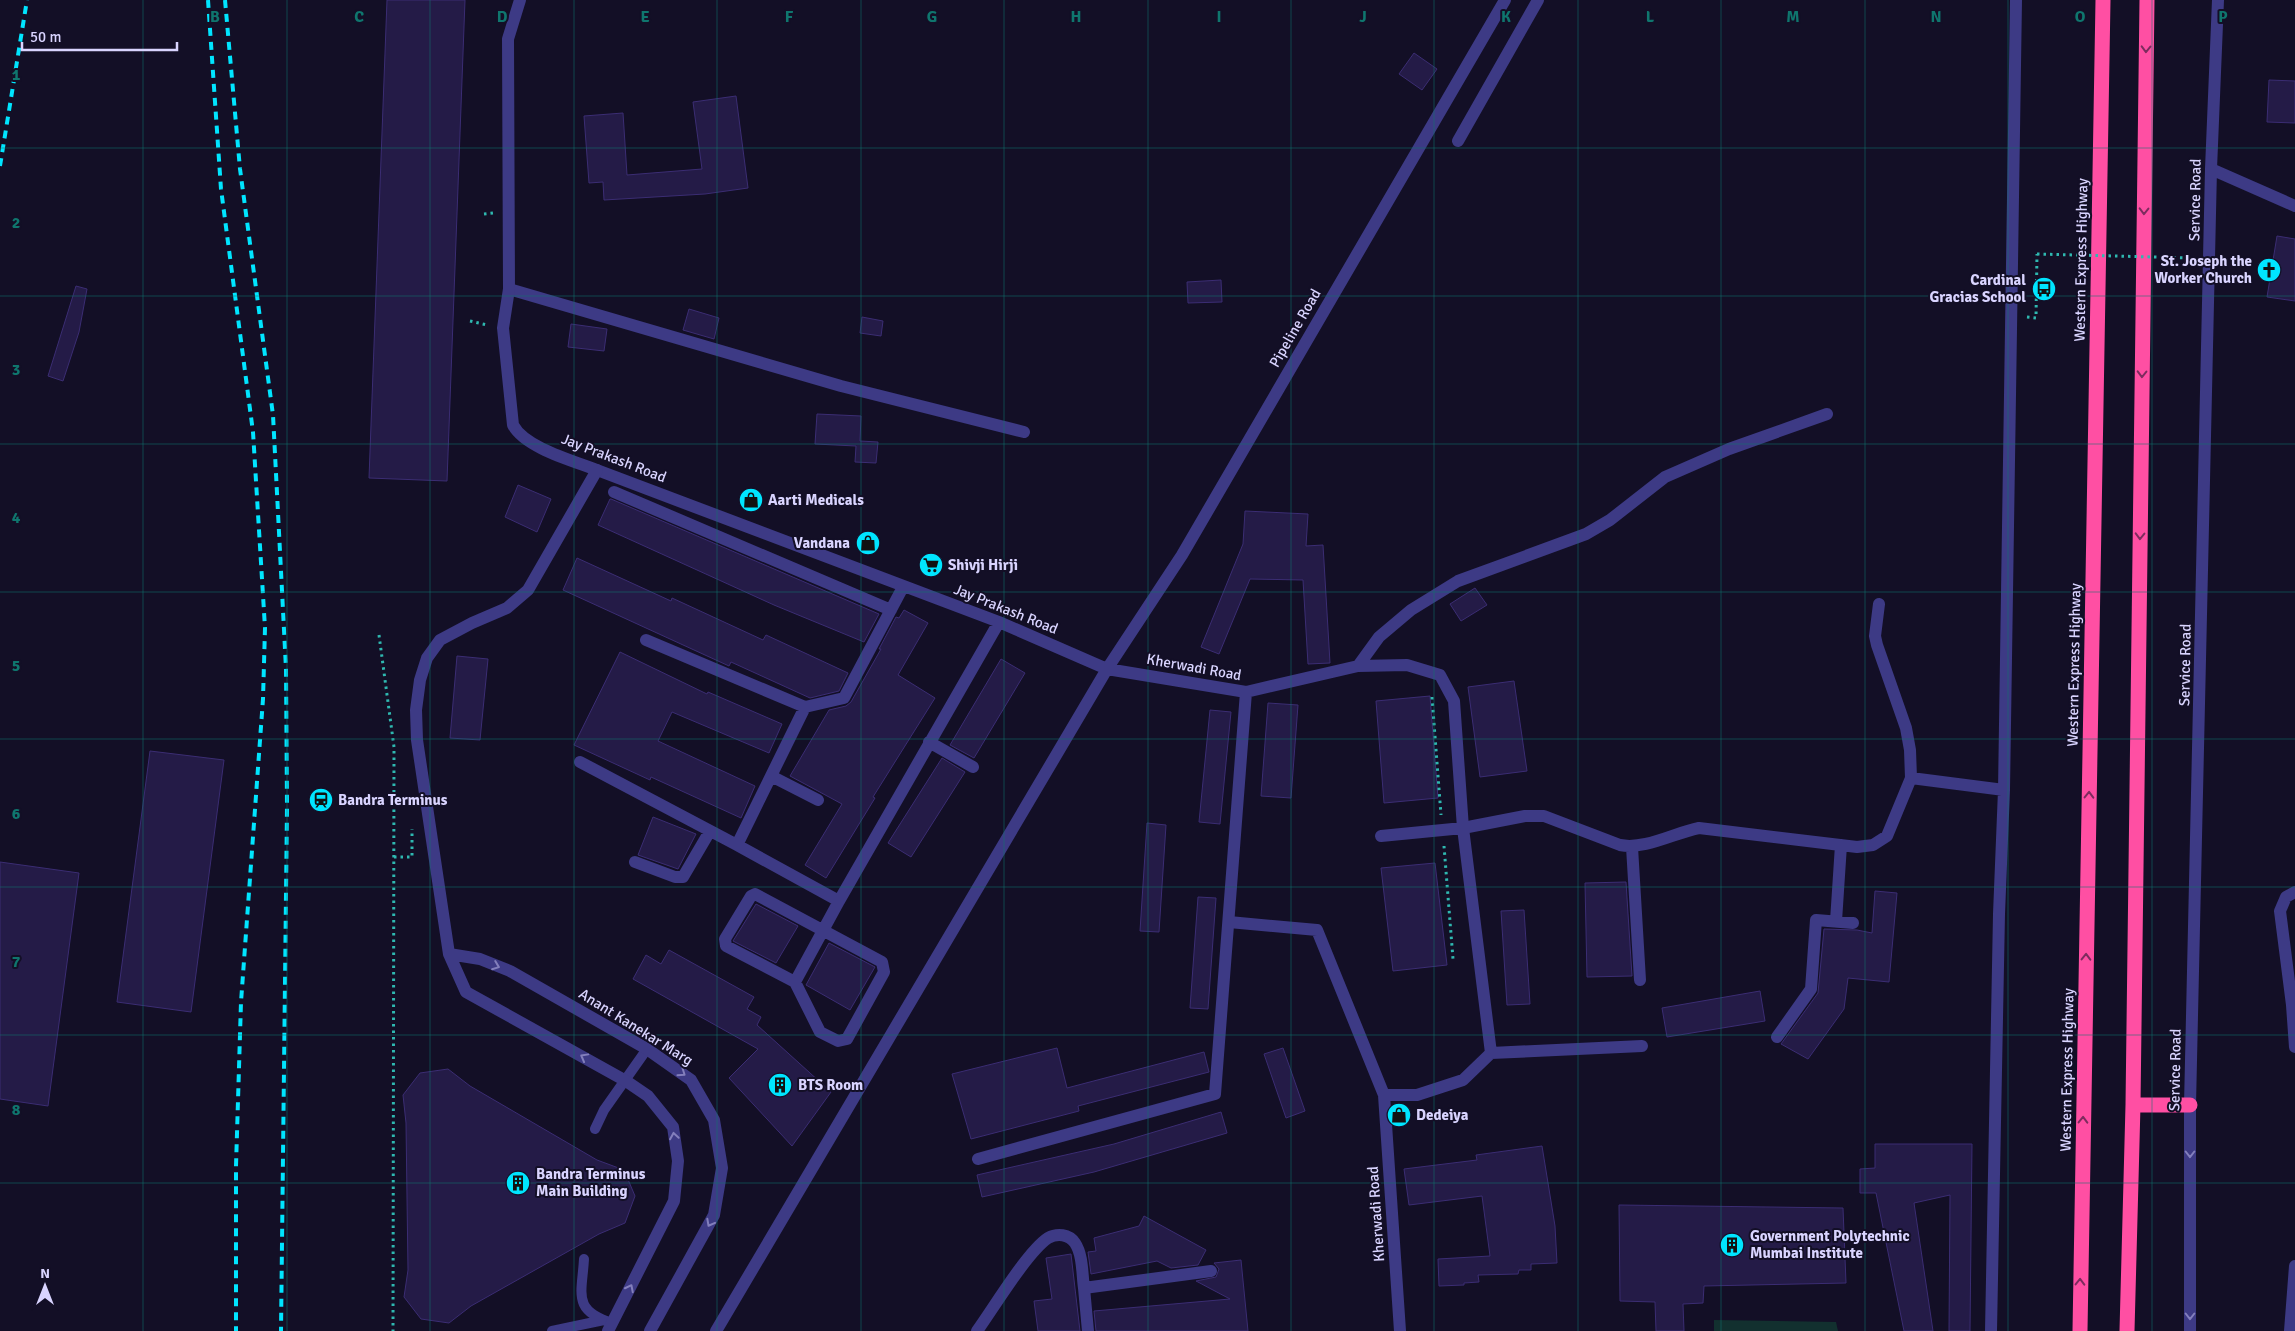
<svg xmlns="http://www.w3.org/2000/svg" width="2295" height="1331" viewBox="0 0 2295 1331" font-family="Signika,sans-serif">
	<style>
		.green { fill: #12302f }
		.building { fill: #241b47; stroke: #3b2d73 }
		.lines { fill: none; stroke-linecap: round; stroke-linejoin: round }
		.path { stroke: #2fb8b0; stroke-width: 3; stroke-dasharray: 2.5 4; stroke-linecap: butt }
		.service { stroke: #3d3a85; stroke-width: 10 }
		.minor { stroke: #3d3a85; stroke-width: 12 }
		.tertiary { stroke: #3d3a85; stroke-width: 12 }
		.motorway { stroke: #ff4fa3; stroke-width: 15 }
		.rail { stroke: #00e5ff; stroke-width: 4; stroke-dasharray: 8 6; stroke-linecap: butt }
		.path-bridge { stroke: #2fb8b0; stroke-width: 3; stroke-dasharray: 2.5 4; stroke-linecap: butt }
		.oneway { stroke: #7d2c5e }
		.oneway2 { stroke: #837fbc }
		.grid { fill: none; stroke: #0f766e; stroke-width: 1; stroke-opacity: 0.55 }
		.labels { text-anchor: middle; stroke-width: 4; stroke-linejoin: round; paint-order: stroke }
		.street-label { font-size: 15px; fill: #d9d4ff; stroke: #130f26 }
		.poi-label { font-size: 15px; font-weight: bold; fill: #d9d4ff; stroke: #130f26; text-anchor: start }
		.grid-label { font-size: 16px; text-anchor: middle; font-weight: bold; fill: #0f766e; stroke: #130f26; stroke-width: 4; stroke-linejoin: round; paint-order: stroke }
	</style>
	<rect width="100%" height="100%" fill="#130f26"/>
	<path class="green" d="M1714,1320L1836,1322L1838,1331H1714Z"/>
	<path class="building" d="M387,0H465L447,481L369,478Z
		M1414,53L1437,69L1422,90L1399,74Z
		M2269,80L2295,81V123L2267,122Z
		M736,96L748,188L705,194L604,200L603,182L589,183L584,116L623,113L627,175L702,169L693,102Z
		M2277,236L2295,239V301L2267,297Z
		M1221,280L1222,302L1188,303L1187,282Z
		M76,286L87,289L79,332L63,381L48,376Z
		M689,309L719,318L714,339L683,330Z
		M862,317L883,321L881,336L860,333Z
		M571,324L607,329L604,351L568,347Z
		M817,414L861,416L860,441L878,442L876,463L855,462L856,446L815,444Z
		M518,485L551,499L537,532L505,517Z
		M610,499H611L879,614L864,642L774,605L598,525Z
		M1245,511L1308,514L1306,546L1323,545L1330,663L1308,664L1303,580L1250,579L1219,654L1201,647L1243,544Z
		M577,558L671,601L672,598L763,640L766,635L848,673L839,691L810,698L731,662L729,666L563,590Z
		M1475,588L1487,605L1461,621L1450,604Z
		M904,610L928,623L898,675L935,698L873,797L875,798L826,878L805,865L842,804L790,776L829,710L846,706L851,702L881,649H879L896,617L899,618Z
		M620,652L707,694L708,692L782,724L769,753L672,712L658,741L755,786L741,818L651,777L650,780L574,745Z
		M457,656L488,659L480,740L450,738Z
		M1001,659L1025,673L974,758L950,745Z
		M1514,681L1527,771L1480,777L1468,687Z
		M1430,696L1438,798L1384,803L1376,701Z
		M1268,703L1298,705L1291,798L1261,796Z
		M1210,710L1231,712L1220,824L1199,822Z
		M150,751L224,760L191,1012L117,1002Z
		M942,758L965,772L911,857L888,843Z
		M653,817L696,834L678,869L638,855Z
		M1147,823L1166,825L1159,932L1140,931Z
		M0,862L79,873L48,1106L0,1099Z
		M1435,863L1447,965L1393,971L1381,868Z
		M1626,882L1632,976L1587,977L1585,883Z
		M1875,891L1897,893L1889,982L1848,978L1844,1009L1808,1059L1781,1044L1818,993L1824,929L1857,930L1872,933Z
		M1198,897L1216,898L1208,1009L1190,1008Z
		M756,904L798,926L776,963L733,941Z
		M1524,910L1530,1004L1507,1005L1501,911Z
		M829,943L875,967L850,1010L806,985Z
		M669,950L754,997L747,1009L761,1017L757,1025L831,1092L792,1146L729,1078L758,1049L633,979L646,955L661,964Z
		M1760,991L1765,1021L1667,1037L1662,1008Z
		M1057,1048L1067,1088L1204,1052L1209,1072L1078,1106L1079,1111L971,1139L952,1074Z
		M1283,1048L1305,1111L1286,1118L1264,1054Z
		M448,1069L470,1086L597,1160L624,1170L635,1196L625,1223L599,1234L471,1306L449,1323L421,1319L404,1297L408,1270L406,1123L403,1095L420,1073Z
		M1221,1112L1227,1133L1094,1172L982,1197L977,1175L1114,1144Z
		M1875,1144H1972L1970,1331H1949L1950,1195L1914,1203L1933,1331H1904L1876,1193H1860V1169L1875,1168Z
		M1542,1146L1555,1226L1557,1263L1531,1264V1270H1519L1518,1274L1478,1275L1479,1282L1464,1283V1285L1439,1286L1438,1259L1490,1256L1482,1196L1409,1205L1404,1169L1477,1160L1476,1155Z
		M1619,1205L1843,1208L1846,1283L1704,1286L1703,1303L1683,1304L1684,1331H1656L1655,1302L1620,1301Z
		M1144,1216L1206,1250L1198,1265L1171,1268L1157,1261L1091,1274L1088,1252L1096,1251L1094,1238L1139,1226Z
		M1071,1254L1080,1331H1038L1034,1301L1052,1299L1046,1258Z
		M1241,1260L1248,1331H1096L1094,1311L1230,1299L1196,1281L1216,1277L1219,1269L1214,1263Z"/>
	<g class="lines">
		<path class="path" d="M484,214L493,213
			M2027,317L2036,318L2037,254
			M470,321L487,325
			M379,635L394,747L393,1331
			M1432,697L1441,815
			M1444,846L1453,959
			M394,857H412V829"/>
		<path class="service" d="M595,1129L604,1110L647,1049
			M584,1259C582,1294 572,1310 612,1323
			M552,1331L604,1320"/>
		<path class="minor" d="M1458,141L1538,0
			M509,289L841,386L1024,432
			M597,470L999,622L1107,669L1246,692L1215,1094L978,1159
			M614,492L891,610
			M903,587L844,698L805,707L737,845L839,901L999,622
			M1879,604L1875,636L1877,645L1906,728L1910,750L1911,778L2004,790
			M646,640L805,707
			M1358,666L1379,637L1411,610L1458,581L1586,534L1610,520L1665,477L1729,449L1827,414
			M1246,692L1358,666L1407,665L1440,675L1454,701L1463,828L1491,1053
			M929,742L973,767
			M580,762L737,845
			M771,776L818,800
			M1381,836L1463,828L1525,816H1544L1620,845C1645,850 1674,833 1699,828L1857,847L1873,845L1887,836L1911,778
			M1632,847L1640,980
			M635,862L675,877H683L710,831
			M2295,892L2286,897L2280,911L2292,1005L2295,1047
			M1836,921L1841,845
			M1229,922L1317,930L1384,1095L1400,1331
			M795,982L726,946L725,939L751,896L755,894L882,962L884,972L847,1039L838,1041L820,1032L795,982L839,901
			M1777,1037L1811,989L1816,920L1853,923
			M1384,1095H1417L1463,1080L1491,1053L1642,1046
			M1084,1288L1088,1331
			M716,1331L1107,669L1182,555L1505,0
			M977,1331C993,1309 1027,1252 1048,1238C1057,1233 1069,1234 1075,1243C1083,1255 1082,1274 1084,1288L1211,1271
			M1991,1331L1999,914L2004,790L2016,0
			M2290,1331L2295,1266"/>
		<path class="tertiary" d="M520,0L508,39L509,289L503,328L513,425C525,448 574,461 597,470L528,590L507,608L472,623L440,640L427,658L420,680L416,710L417,740L449,954L466,992L626,1081L648,1096L673,1127L678,1161L674,1201L608,1331
			M2211,169L2295,206
			M449,954L480,959L510,971L647,1049L691,1080L714,1120L722,1168L714,1215L650,1331
			M2190,1331V1105L2211,169L2218,0"/>
		<path class="motorway" d="M2133,1105H2190
			M2080,1331L2103,0
			M2127,1331L2133,1105L2147,0"/>
		<path class="rail" d="M208,0L221,189L253,432L265,628L263,699L241,1002L236,1166V1331
			M225,0L240,169L273,415L286,669L287,807L281,1331
			M0,166L27,0"/>
		<path class="path-bridge" d="M2037,254L2191,258"/>
	</g>
	<defs><path id="oneway-chevron" d="M-2-3.5L2.5 0L-2 3.5" fill="none" stroke-width="1.6" stroke-linecap="round" stroke-linejoin="round" transform="scale(1.25)"/></defs>
	<g class="oneway">
		<use href="#oneway-chevron" transform="translate(2146 49) rotate(91)"/>
		<use href="#oneway-chevron" transform="translate(2144 211) rotate(91)"/>
		<use href="#oneway-chevron" transform="translate(2142 374) rotate(91)"/>
		<use href="#oneway-chevron" transform="translate(2140 536) rotate(91)"/>
		<use href="#oneway-chevron" transform="translate(2089 795) rotate(-89)"/>
		<use href="#oneway-chevron" transform="translate(2086 957) rotate(-89)"/>
		<use href="#oneway-chevron" transform="translate(2083 1120) rotate(-89)"/>
		<use href="#oneway-chevron" transform="translate(2080 1282) rotate(-89)"/>
	</g>
	<g class="oneway2">
		<use href="#oneway-chevron" transform="translate(496 966) rotate(21)"/>
		<use href="#oneway-chevron" transform="translate(584 1057) rotate(-151)"/>
		<use href="#oneway-chevron" transform="translate(682 1073) rotate(35)"/>
		<use href="#oneway-chevron" transform="translate(674 1136) rotate(-99)"/>
		<use href="#oneway-chevron" transform="translate(2190 1154) rotate(90)"/>
		<use href="#oneway-chevron" transform="translate(710 1223) rotate(118)"/>
		<use href="#oneway-chevron" transform="translate(630 1288) rotate(-63)"/>
		<use href="#oneway-chevron" transform="translate(2190 1316) rotate(90)"/>
	</g>
	<path class="grid" d="M143,0V1331M287,0V1331M430,0V1331M574,0V1331M717,0V1331M861,0V1331M1004,0V1331M1148,0V1331M1291,0V1331M1434,0V1331M1578,0V1331M1721,0V1331M1865,0V1331M2008,0V1331M2152,0V1331M0,148H2295M0,296H2295M0,444H2295M0,592H2295M0,739H2295M0,887H2295M0,1035H2295M0,1183H2295"/>
	<defs>
		<g id="church-disc" transform="scale(1.25)"><circle r="9.5" fill="#00e5ff" stroke="#130f26"/><path d="M-1.2-6h2.4v3.5h3.3v2.4h-3.3V6h-2.4V-.1h-3.3v-2.4h3.3Z" fill="#111"/></g>
		<g id="bus-disc" transform="scale(1.25)"><circle r="9.5" fill="#00e5ff" stroke="#130f26"/><path d="M-5-6H5V4H4V6H2V4H-2V6H-4V4H-5ZM-3.5-4V0h7V-4ZM-3.5 1.2v1.5H-2V1.2ZM2 1.2v1.5H3.5V1.2Z" fill="#111"/></g>
		<g id="shop-disc" transform="scale(1.25)"><circle r="9.5" fill="#00e5ff" stroke="#130f26"/><path d="M-5-2.5h2.3a2.7 3.5 0 0 1 5.4 0H5L5.5 6h-11ZM-1.5-2.5h3a1.5 2.3 0 0 0-3 0Z" fill="#111"/></g>
		<g id="supermarket-disc" transform="scale(1.25)"><circle r="9.5" fill="#00e5ff" stroke="#130f26"/><path d="M-6-5.5h2.5l.6 2H6L4.5 2H-2.5L-4.4-4H-6ZM-1.5 3.2a1.3 1.3 0 1 0 .1 0ZM3 3.2a1.3 1.3 0 1 0 .1 0Z" fill="#111"/></g>
		<g id="station-disc" transform="scale(1.25)"><circle r="9.5" fill="#00e5ff" stroke="#130f26"/><path d="M-3-6H3Q5-6 5-4V2Q5 4 3 4L4.5 6H3L1.5 4h-3L-3 6H-4.5L-3 4Q-5 4-5 2V-4Q-5-6-3-6ZM-3.5-4v3h7v-3ZM-3.5 1v1.5H-2V1ZM2 1v1.5H3.5V1Z" fill="#111"/></g>
		<g id="building-disc" transform="scale(1.25)"><circle r="9.5" fill="#00e5ff" stroke="#130f26"/><path d="M-4-6H4V6H1V3H-1V6H-4ZM-2.5-4.3h1.7v1.8h-1.7ZM.8-4.3h1.7v1.8H.8ZM-2.5-1h1.7V.8h-1.7ZM.8-1h1.7V.8H.8Z" fill="#111"/></g>
	</defs>
	<g fill-rule="evenodd">
		<use href="#church-disc" x="2269" y="270"/>
		<use href="#bus-disc" x="2044" y="289"/>
		<use href="#shop-disc" x="751" y="500"/>
		<use href="#shop-disc" x="868" y="543"/>
		<use href="#supermarket-disc" x="931" y="565"/>
		<use href="#station-disc" x="321" y="800"/>
		<use href="#building-disc" x="780" y="1085"/>
		<use href="#shop-disc" x="1399" y="1115"/>
		<use href="#building-disc" x="518" y="1183"/>
		<use href="#building-disc" x="1732" y="1245"/>
	</g>
	<g class="labels">
		<g class="street-label">
			<text transform="translate(2195 200) rotate(-89)" y="5">Service Road</text>
			<text transform="translate(2081 260) rotate(-89)" y="5">Western Express Highway</text>
			<text transform="translate(1295 328) rotate(-60)" y="5">Pipeline Road</text>
			<text transform="translate(614 458) rotate(21)" y="5">Jay Prakash Road</text>
			<text transform="translate(1006 609) rotate(22)" y="5">Jay Prakash Road</text>
			<text transform="translate(2074 665) rotate(-89)" y="5">Western Express Highway</text>
			<text transform="translate(2185 665) rotate(-89)" y="5">Service Road</text>
			<text transform="translate(1194 667) rotate(10)" y="5">Kherwadi Road</text>
			<text transform="translate(636 1027) rotate(32)" y="5">Anant Kanekar Marg</text>
			<text transform="translate(2067 1070) rotate(-89)" y="5">Western Express Highway</text>
			<text transform="translate(2175 1070) rotate(-89)" y="5">Service Road</text>
			<text transform="translate(1376 1214) rotate(-94)" y="5">Kherwadi Road</text>
		</g>
		<g class="poi-label">
			<text x="2252" y="266" text-anchor="end">St. Joseph the<tspan x="2252" dy="17">Worker Church</tspan></text>
			<text x="2026" y="285" text-anchor="end">Cardinal<tspan x="2026" dy="17">Gracias School</tspan></text>
			<text x="768" y="505">Aarti Medicals</text>
			<text x="850" y="548" text-anchor="end">Vandana</text>
			<text x="948" y="570">Shivji Hirji</text>
			<text x="338" y="805">Bandra Terminus</text>
			<text x="798" y="1090">BTS Room</text>
			<text x="1416" y="1120">Dedeiya</text>
			<text x="536" y="1179">Bandra Terminus<tspan x="536" dy="17">Main Building</tspan></text>
			<text x="1750" y="1241">Government Polytechnic<tspan x="1750" dy="17">Mumbai Institute</tspan></text>
		</g>
	</g>
	<g class="grid-label">
		<text x="215" y="22">B</text>
		<text x="359" y="22">C</text>
		<text x="502" y="22">D</text>
		<text x="645" y="22">E</text>
		<text x="789" y="22">F</text>
		<text x="932" y="22">G</text>
		<text x="1076" y="22">H</text>
		<text x="1219" y="22">I</text>
		<text x="1363" y="22">J</text>
		<text x="1506" y="22">K</text>
		<text x="1650" y="22">L</text>
		<text x="1793" y="22">M</text>
		<text x="1936" y="22">N</text>
		<text x="2080" y="22">O</text>
		<text x="2223" y="22">P</text>
		<text x="16" y="80">1</text>
		<text x="16" y="228">2</text>
		<text x="16" y="375">3</text>
		<text x="16" y="523">4</text>
		<text x="16" y="671">5</text>
		<text x="16" y="819">6</text>
		<text x="16" y="967">7</text>
		<text x="16" y="1115">8</text>
	</g>
	<g transform="translate(45 1286)" stroke="#130f26" stroke-width="4" paint-order="stroke">
	<path d="M0-4L9 19L0 12L-9 19Z" fill="#d9d4ff"/>
	<text y="-8" font-size="14" font-weight="bold" text-anchor="middle" fill="#d9d4ff">N</text>
	</g>
	<path d="M22 42v8h155v-8" fill="none" stroke="#d9d4ff" stroke-width="2.5"/>
	<text x="30" y="42" font-size="15" fill="#d9d4ff" stroke="#130f26" stroke-width="4" paint-order="stroke">50 m</text>
</svg>
